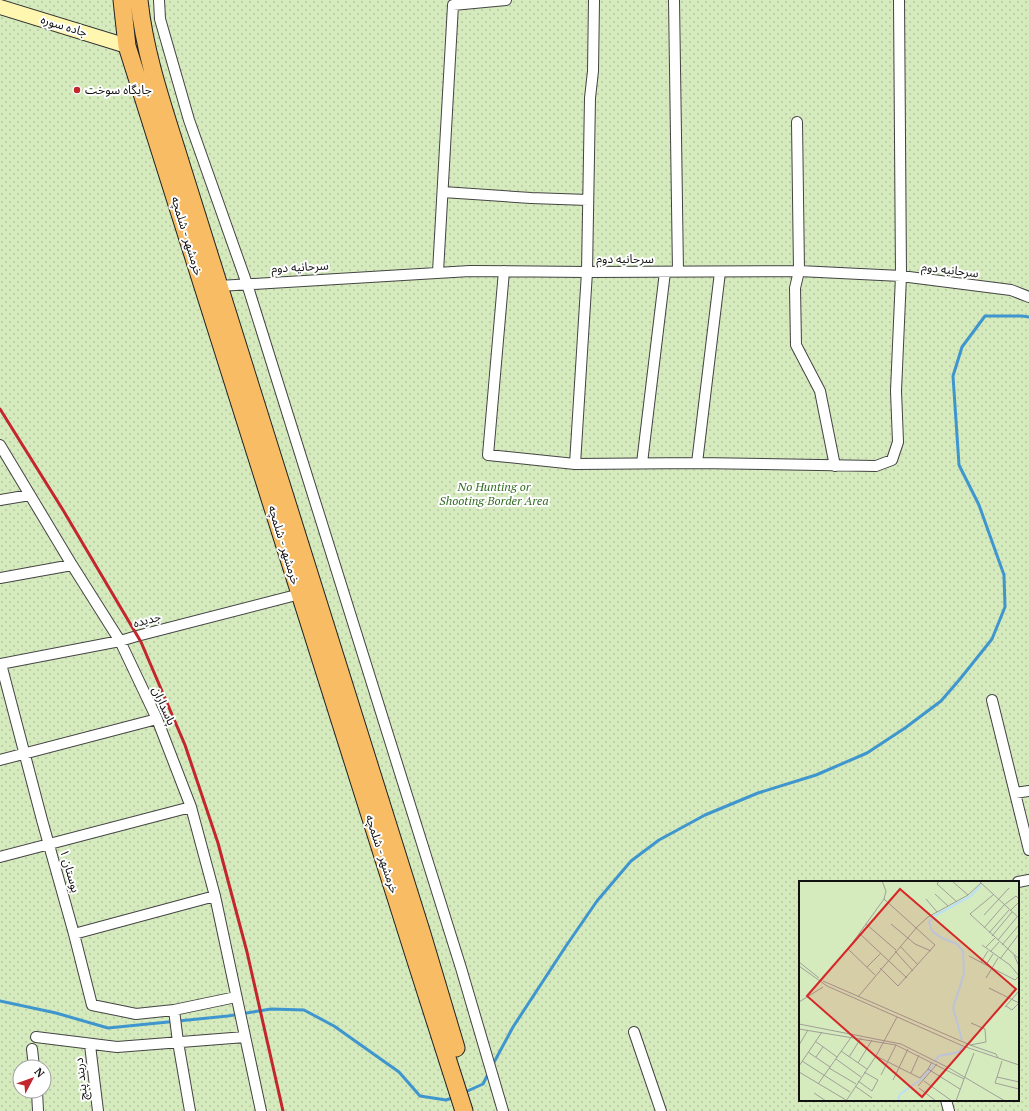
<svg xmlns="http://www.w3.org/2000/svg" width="1029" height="1111" viewBox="0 0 1029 1111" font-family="'PT Serif','Noto Sans Arabic',serif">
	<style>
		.park { fill: url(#park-dots); fill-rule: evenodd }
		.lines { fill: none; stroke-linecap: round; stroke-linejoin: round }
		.stream { stroke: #3f96cf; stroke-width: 3 }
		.minor-casing { stroke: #444; stroke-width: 12 }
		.secondary-casing { stroke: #333; stroke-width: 16 }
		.trunk-casing { stroke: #222; stroke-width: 19 }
		.minor { stroke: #fff; stroke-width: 10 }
		.secondary { stroke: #fff6b0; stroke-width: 14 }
		.trunk { stroke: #f7bc64; stroke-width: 17 }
		.rail { stroke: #c4262e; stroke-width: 3 }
		.poi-dot { fill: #c4262e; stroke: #fff; stroke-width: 1.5 }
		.labels { text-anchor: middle; stroke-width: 4; stroke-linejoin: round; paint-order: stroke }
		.street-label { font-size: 12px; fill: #111; stroke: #fff }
		.poi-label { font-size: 12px; fill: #111; stroke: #fff; text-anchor: start }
		.park-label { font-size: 12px; font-style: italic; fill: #2f6b1f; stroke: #fff }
		.inset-river { fill: none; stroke: #b9e0f7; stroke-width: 2 }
		.inset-road { fill: none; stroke: #a09f9a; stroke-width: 1 }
		.view { fill: #d62828; fill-opacity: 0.15; stroke: #d62828; stroke-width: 2 }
		.inset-edge { fill: none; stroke: #111; stroke-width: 2 }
	</style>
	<defs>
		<pattern id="park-dots" width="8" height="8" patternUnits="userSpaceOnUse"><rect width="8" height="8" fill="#d5ebbd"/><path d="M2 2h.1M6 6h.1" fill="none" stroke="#b6c8a1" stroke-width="1.8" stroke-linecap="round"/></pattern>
	</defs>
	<rect width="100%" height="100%" fill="#fffdf5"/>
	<path class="park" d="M0,0H1029V1111H0ZM800,882H1018V1100H800ZM20,1067H44V1091H20Z"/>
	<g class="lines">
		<path class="stream" d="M0,1001L56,1013L108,1028L228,1016L271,1009L304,1010L334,1026L399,1072L420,1096L446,1100L455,1097
			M492,1066L513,1027L566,946L597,901L631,861L659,840L705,815L758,793L816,775L867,753L905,728L941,701L960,679L992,639L1005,607L1004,575L979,505L959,465L953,376L962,347L985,316H1022L1029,317
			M463,1093L483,1084L489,1072"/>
		<g class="minor-casing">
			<path id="minor" d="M159,0L160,19L189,120L247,284L461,968L503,1111
				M674,0L678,272
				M797,122L799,271L795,288L796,345L820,391L835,466
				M443,192L531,198L588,200
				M504,271L488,455L575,464L697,463L876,466L892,460L898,442L896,391L901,276L899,0
				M438,272L453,5L506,0
				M219,286L470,271L587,272L799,271L901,276L1011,290L1029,297
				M0,445L72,565L120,641L157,719L191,807L215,896L261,1111
				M642,463L665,272
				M697,463L720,272
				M575,464L587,272L590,98L593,71L594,0
				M0,500L30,495
				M0,578L72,565
				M0,664L120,641L137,636L304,593
				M1,664L42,820L74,934L92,1005L136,1014L174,1010
				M992,700L1029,850
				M0,760L157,719
				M1015,793L1029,791
				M0,857L191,807
				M1018,882L1029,880
				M74,934L215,896
				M634,1032L661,1111
				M36,1037L117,1047L245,1037
				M90,1045L98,1111
				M32,1049L34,1067
				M37,1091L38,1111
				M946,1100L949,1111
				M190,1111L178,1042L174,1010L236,997"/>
		</g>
		<g class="secondary-casing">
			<path id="secondary" d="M0,7L127,46"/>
		</g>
		<g class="trunk-casing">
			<path id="trunk" d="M122,0L127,46L416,961L464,1111
				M139,0C145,58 166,115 183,171L422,934L456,1048"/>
		</g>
		<use href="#minor" class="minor"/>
		<use href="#secondary" class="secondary"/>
		<use href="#trunk" class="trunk"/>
		<path class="rail" d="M0,409L63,510L141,642L185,745L218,843L247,952L283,1111"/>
	</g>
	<circle class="poi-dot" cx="77" cy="90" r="4"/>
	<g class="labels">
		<g class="street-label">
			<text transform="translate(64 26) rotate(17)" y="4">جاده سوره</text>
			<text transform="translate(187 236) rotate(73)" y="4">خرمشهر - شلمچه</text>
			<text x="625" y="263">سرحانیه دوم</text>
			<text transform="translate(300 267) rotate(-3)" y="4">سرحانیه دوم</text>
			<text transform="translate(950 270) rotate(7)" y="4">سرحانیه دوم</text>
			<text transform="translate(284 545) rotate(73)" y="4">خرمشهر - شلمچه</text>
			<text transform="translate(147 620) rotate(-15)" y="4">جدیده</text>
			<text transform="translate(164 706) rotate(66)" y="4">پاسداران</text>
			<text transform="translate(382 854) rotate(72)" y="4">خرمشهر - شلمچه</text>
			<text transform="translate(70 871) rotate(74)" y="4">بوستان ۱</text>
			<text transform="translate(81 1079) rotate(-96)" y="4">دربند پنچ</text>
		</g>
		<g class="poi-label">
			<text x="85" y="94">جایگاه سوخت</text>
		</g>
		<g class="park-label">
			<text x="494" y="491">No Hunting or<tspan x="494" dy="14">Shooting Border Area</tspan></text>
		</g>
	</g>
	<g transform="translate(799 881)">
		<rect width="220" height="220" fill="#fffdf5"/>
		<path d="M0,0H220V220H0Z" fill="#d5ebbd"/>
		<path class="inset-river" d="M163,159L154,127L165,93L164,70L158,63L143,57L133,50L130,41L137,34L172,15L182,4M135,181L140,175L160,171L163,166M99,220L101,213L124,197L134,184"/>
		<path class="inset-road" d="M140,0L138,3L158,21M153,0L169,14M181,1L220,37M136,13L149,25M194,14L171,33L220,78M127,18L138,31M199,19L210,7M211,30L220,21M185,34L199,19M67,43L97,69M92,43L116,63L132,70M185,47L205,24L217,15L220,18M60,52L108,97M190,52L210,29M193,55L213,31M199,59L218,36M183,64L211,84L220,95M203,64L220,44M101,65L119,84M186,67L196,57M96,70L114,90M191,71L200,61M215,74L220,85M170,75L216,99L220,95M201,78L220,53M0,81L20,97M182,81L189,70M187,84L194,73M0,85L28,105L164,165L220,184M68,86L82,72M81,87L99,105L136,64L85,18M76,94L49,68L85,18L87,10L83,0M187,97L199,77M24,100L171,164L197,173L199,177M190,107L220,122M59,116L118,46L129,36L169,14L182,2M0,121L24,106M207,125L213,129L220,122M206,126L220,110M0,143L102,163L150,187L206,220M0,148L97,164L165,198L175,172M16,160L38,176M0,164L9,149M171,164L187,161L186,148L172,142M42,170L68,188M9,171L31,186M77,175L121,197L129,188M17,176L24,166M50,176L62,157M37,178L62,196M3,180L51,211M203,180L198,196L220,201M133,181L129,188L161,208M59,182L73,159M0,185L23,151M30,187L57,203M0,191L47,219M112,192L120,174M82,194L97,164M198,196L196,202L220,208M94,199L109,168M59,200L73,210L79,199L65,191M125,200L153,220M19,203L53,155M56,205L73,217M119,205L138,183M120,207L137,220M15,212L27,220M47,220L77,175L98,136M157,220L165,198"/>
		<path class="view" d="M101,8L217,108L123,216L8,115Z"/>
		<rect width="220" height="220" class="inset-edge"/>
	</g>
	<g transform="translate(32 1079) rotate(49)"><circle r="19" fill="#ffffff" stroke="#a0a0a0"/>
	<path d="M0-3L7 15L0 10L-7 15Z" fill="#c4262e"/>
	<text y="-6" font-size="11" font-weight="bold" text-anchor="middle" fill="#111111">N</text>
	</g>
</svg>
